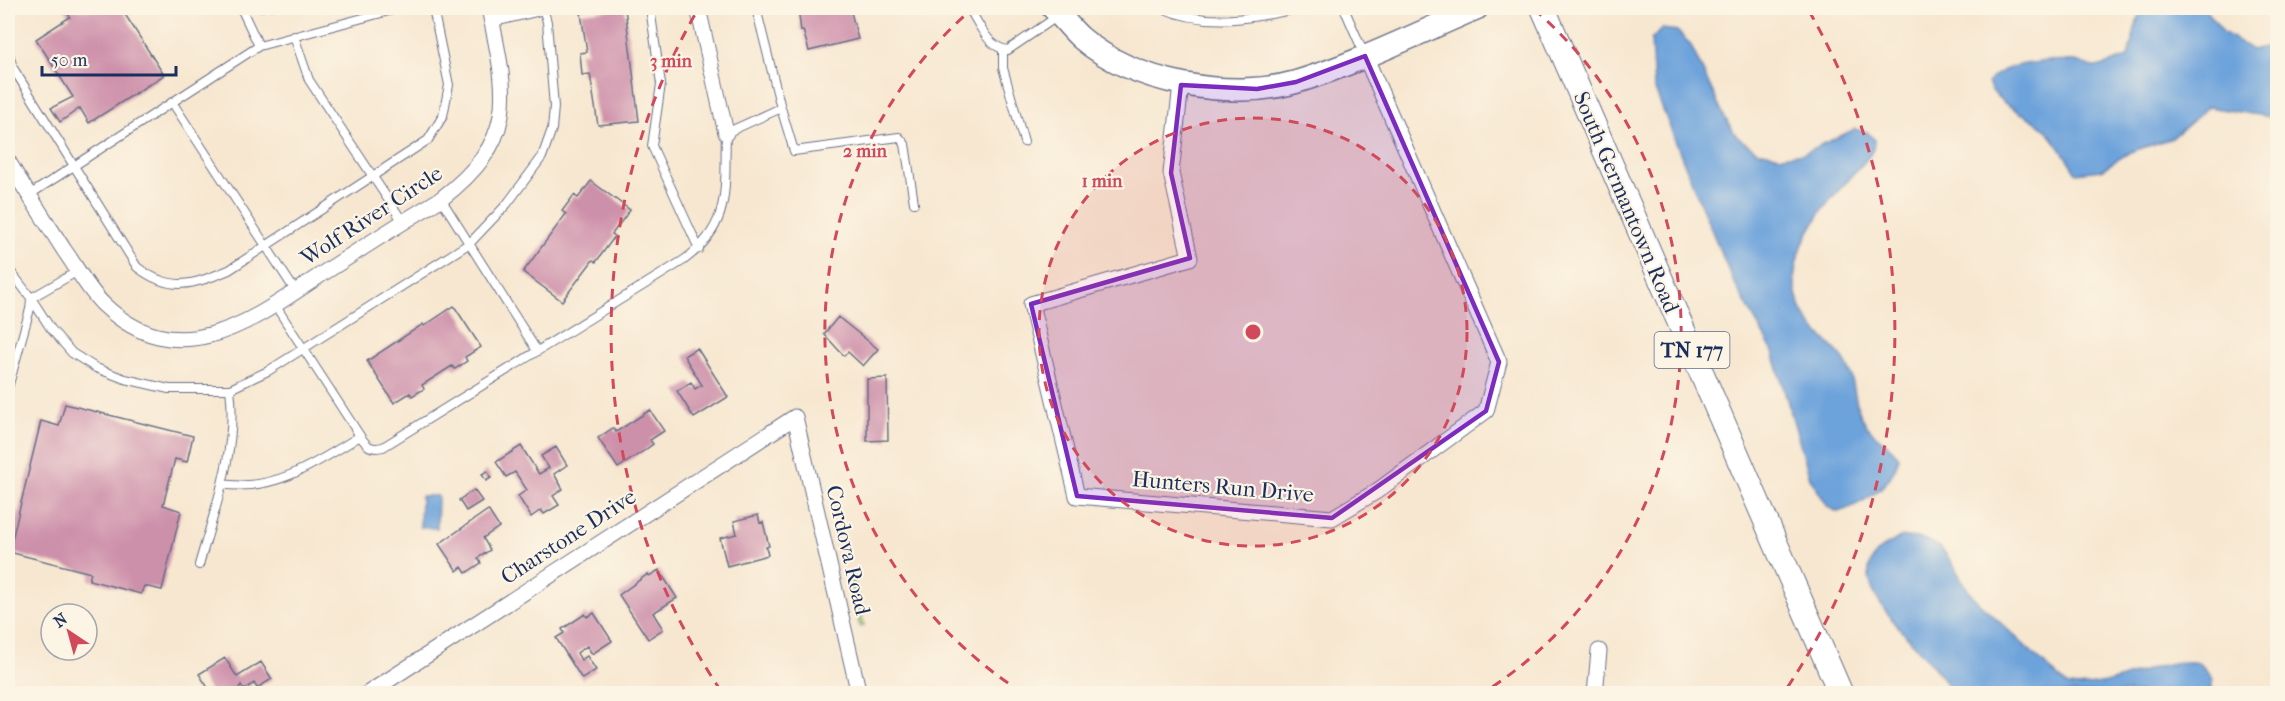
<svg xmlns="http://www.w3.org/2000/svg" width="2285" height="701" viewBox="0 0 2285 701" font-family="'IM FELL French Canon',serif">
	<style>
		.green { fill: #abcc74; stroke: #637e69; stroke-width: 1.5 }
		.water { fill: #6da3db; stroke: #44699c; stroke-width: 1.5 }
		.building { fill: #cd90aa }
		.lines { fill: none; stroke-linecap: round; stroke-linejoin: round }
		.lane-casing { stroke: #686f86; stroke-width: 10 }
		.street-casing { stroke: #686f86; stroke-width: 17 }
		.secondary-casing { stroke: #686f86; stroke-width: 25 }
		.primary-casing { stroke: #686f86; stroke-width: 26 }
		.lane { stroke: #fff; stroke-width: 8 }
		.street { stroke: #fff; stroke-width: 15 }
		.secondary { stroke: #fff; stroke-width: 22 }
		.primary { stroke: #fff; stroke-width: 24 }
		.marked { fill: #7b2cbf; fill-opacity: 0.2; stroke: #7b2cbf; stroke-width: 4.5; stroke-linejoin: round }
		.ring { fill: none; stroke: #d1495b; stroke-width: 3; stroke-dasharray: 10 8 }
		.labels { text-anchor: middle; stroke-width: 4.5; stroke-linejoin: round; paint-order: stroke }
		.shield { fill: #fcf5e5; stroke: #5e6a86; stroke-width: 1.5 }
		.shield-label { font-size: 21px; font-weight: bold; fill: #1b2f5e }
		.street-label { font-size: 22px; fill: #1b2f5e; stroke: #fcf5e5 }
		.centre { fill: #d1495b; stroke: #fcf5e5; stroke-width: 3 }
		.ring-label { font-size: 18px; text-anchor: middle; font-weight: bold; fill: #d1495b; stroke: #fcf5e5; stroke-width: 4.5; stroke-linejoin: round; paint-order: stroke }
	</style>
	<rect width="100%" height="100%" fill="#fcf5e5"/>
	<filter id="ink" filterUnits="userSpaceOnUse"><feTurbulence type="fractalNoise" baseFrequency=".0167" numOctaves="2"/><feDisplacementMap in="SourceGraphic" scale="12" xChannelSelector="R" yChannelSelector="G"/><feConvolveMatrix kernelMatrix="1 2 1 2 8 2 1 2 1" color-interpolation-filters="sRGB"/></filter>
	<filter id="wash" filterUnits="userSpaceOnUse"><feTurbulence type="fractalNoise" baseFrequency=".008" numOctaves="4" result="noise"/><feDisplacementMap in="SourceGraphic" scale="24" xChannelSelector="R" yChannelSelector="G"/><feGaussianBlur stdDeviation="1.35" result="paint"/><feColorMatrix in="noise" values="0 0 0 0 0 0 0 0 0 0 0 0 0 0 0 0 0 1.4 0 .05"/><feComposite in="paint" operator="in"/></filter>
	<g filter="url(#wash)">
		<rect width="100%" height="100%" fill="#f7e7d0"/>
		<path class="green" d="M854,581L864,626L860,627L849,582Z"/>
		<path class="water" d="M2145,8H2205L2223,32L2252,50L2277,44V118L2208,107L2172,138L2130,152L2101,170L2076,173C2067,159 2058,143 2046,130C2030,113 1998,108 1988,83C1998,63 2053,59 2075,61C2082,62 2090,68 2097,67C2107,65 2118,60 2128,57L2138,17Z
			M1662,29L1677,31L1690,44L1724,116L1737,137L1758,151L1781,156L1804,153L1855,129L1867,132L1874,139C1874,144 1874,149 1871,153C1858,172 1838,188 1824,208C1798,245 1780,283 1811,325C1822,339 1839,349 1847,365C1856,382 1853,402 1862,418C1870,435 1888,442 1899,457C1892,486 1866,503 1838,512L1828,507L1810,478L1773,352L1732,279L1696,193L1654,87L1651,40Z
			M421,496H438L437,528L420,527Z
			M2277,499V584L2275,505Z
			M1903,537C1952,536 1950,571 1977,601L2068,686C2113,692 2154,656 2200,663L2213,680L2209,693H1950C1937,649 1809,574 1903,537Z"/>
		<g id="blocks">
			<path class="building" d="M64,8L81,10L121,8L164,75L89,123L80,108L60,122L51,108L73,97L36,39L70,17Z
				M259,8H275V9L260,11Z
				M625,8L639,121L598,125L590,74L582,75L580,53L587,52L581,13Z
				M798,8H850L858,39L809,51L803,30L801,31Z
				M591,181L630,210L612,234L615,236L596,262L593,260L562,301L523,272L566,214L562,211L574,195L578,198Z
				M454,306L481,347L465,357L467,361L455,369L452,366L422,385L424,389L412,396L410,393L394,403L367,361L423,324L424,326Z
				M838,317L878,349L863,366L848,352L844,356L824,334Z
				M697,348L728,397L694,418L677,391L691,382L695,389L702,385L684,356Z
				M887,378L888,440L867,441V379Z
				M65,404L193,436L187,462L175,459L163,505L181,511L162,590L144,586L141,594L89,580L91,573L9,552L41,421L59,426Z
				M650,410L664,431L650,440L653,444L645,450L618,468L598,438L613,428L616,432Z
				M521,446L539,474L549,468L541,456L556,447L567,465L554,474L563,489L553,496L559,505L544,514L541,510L531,517L518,496L527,490L515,472L506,477L496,462Z
				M487,471L491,478L486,481L482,474Z
				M474,490L482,501L466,511L459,500Z
				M488,510L499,527L483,538L490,550L478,558L481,563L466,573L462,567L457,571L439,544Z
				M758,515L760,523L763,522L769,546L766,547L768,555L727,566L720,538L737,534L734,521Z
				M659,570L677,598L653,613L663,629L648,639L619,595L648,574L649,576Z
				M594,613L612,641L592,654L587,646L577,653L581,660L587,656L596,670L582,679L556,638L564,633L562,629L585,614L587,617Z
				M225,658L237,677L261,662L272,679L257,688L254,683L244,690L241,685L235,694H212L199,674Z"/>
		</g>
	</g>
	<g filter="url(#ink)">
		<use href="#blocks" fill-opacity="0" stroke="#686f86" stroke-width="1.5"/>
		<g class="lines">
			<g class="lane-casing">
				<path id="lane" d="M241,8L259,46
					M650,8L661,84L652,146L699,249
					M756,8L781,108
					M969,8C979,24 988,48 1008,50L1058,16
					M1162,8C1207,28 1254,18 1300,8
					M1344,8L1365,56
					M8,17L11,8
					M294,36L309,80L403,222
					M8,50L13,68L137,267C171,293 192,285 229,270L428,140L443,116L449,85L433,8
					M1003,50V68L1024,142
					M172,102L296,292
					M29,195L259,46L400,8
					M441,199L537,351
					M8,268L31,298L78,271
					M31,298L51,329L72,353L96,368L125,379L169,389H230L268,371L470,243L507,204L542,157L552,129L554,107L547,22L543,8
					M275,305L360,436
					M8,355L15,363
					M8,388L30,309L31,299
					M222,484C273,493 318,462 360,436C367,446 370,450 383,447L684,260C733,224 724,188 726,133L781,108L794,151L899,137L905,144L914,203
					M199,565C215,508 238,449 230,389"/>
			</g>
			<g class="street-casing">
				<path id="street" d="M698,8L726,133
					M492,19L538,8
					M1181,85L1171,173L1190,258L1031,304L1077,496L1332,518L1377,491L1486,411L1499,362L1365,56
					M8,161C26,191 45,220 64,250C77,268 88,290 104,305C181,378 257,317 325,272C364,247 402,222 441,199C520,138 507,95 489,8
					M367,694L795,417L859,694
					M1595,694L1599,651"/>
			</g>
			<g class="secondary-casing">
				<path id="secondary" d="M1053,8C1062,17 1071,29 1081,38C1134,83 1230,101 1296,82C1358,63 1418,33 1477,8"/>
			</g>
			<g class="primary-casing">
				<path id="primary" d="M1543,8L1841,694"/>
			</g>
			<use href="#lane" class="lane"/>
			<use href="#street" class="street"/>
			<use href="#secondary" class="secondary"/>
			<use href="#primary" class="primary"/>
		</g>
	</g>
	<path class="marked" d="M1365,56L1499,362L1486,411L1332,518L1077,496L1031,304L1190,258L1171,173L1181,85L1257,89L1296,82Z"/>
	<circle cx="1253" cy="332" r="214" fill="#d1495b" fill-opacity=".12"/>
	<g class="ring">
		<circle cx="1253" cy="332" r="214"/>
		<path d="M1023 693A428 428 0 0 1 972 9M1534 9A428 428 0 0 1 1483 693"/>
		<path d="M721 691A642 642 0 0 1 697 11M1809 11A642 642 0 0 1 1785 691"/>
	</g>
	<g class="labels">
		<rect class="shield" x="1654.5" y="332" width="75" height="36" rx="4.5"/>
		<g class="shield-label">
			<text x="1692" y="357">TN 177</text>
		</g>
		<g class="street-label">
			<text transform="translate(1627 202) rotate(67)" y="8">South Germantown Road</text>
			<text transform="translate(371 215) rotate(-33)" y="8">Wolf River Circle</text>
			<text transform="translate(1223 486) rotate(5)" y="8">Hunters Run Drive</text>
			<text transform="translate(568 536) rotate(-33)" y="8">Charstone Drive</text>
			<text transform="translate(849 550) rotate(77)" y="8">Cordova Road</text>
		</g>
	</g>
	<circle cx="1253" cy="332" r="9" class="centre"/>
	<g class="ring-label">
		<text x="671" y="67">3 min</text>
		<text x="865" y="157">2 min</text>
		<text x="1102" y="187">1 min</text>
	</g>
	<rect width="2285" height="701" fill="none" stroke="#fcf5e5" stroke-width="30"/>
	<g transform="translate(69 632) rotate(324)"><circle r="28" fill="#fcf5e5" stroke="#a2a6af" stroke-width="1.5"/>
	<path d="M0-4.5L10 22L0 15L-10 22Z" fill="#d1495b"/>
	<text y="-9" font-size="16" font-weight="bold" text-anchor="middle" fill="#1b2f5e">N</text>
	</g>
	<path d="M42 66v9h134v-9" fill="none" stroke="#1b2f5e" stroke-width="3"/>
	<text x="51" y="66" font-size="18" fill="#1b2f5e" stroke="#fcf5e5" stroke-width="4.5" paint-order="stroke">50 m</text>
</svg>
